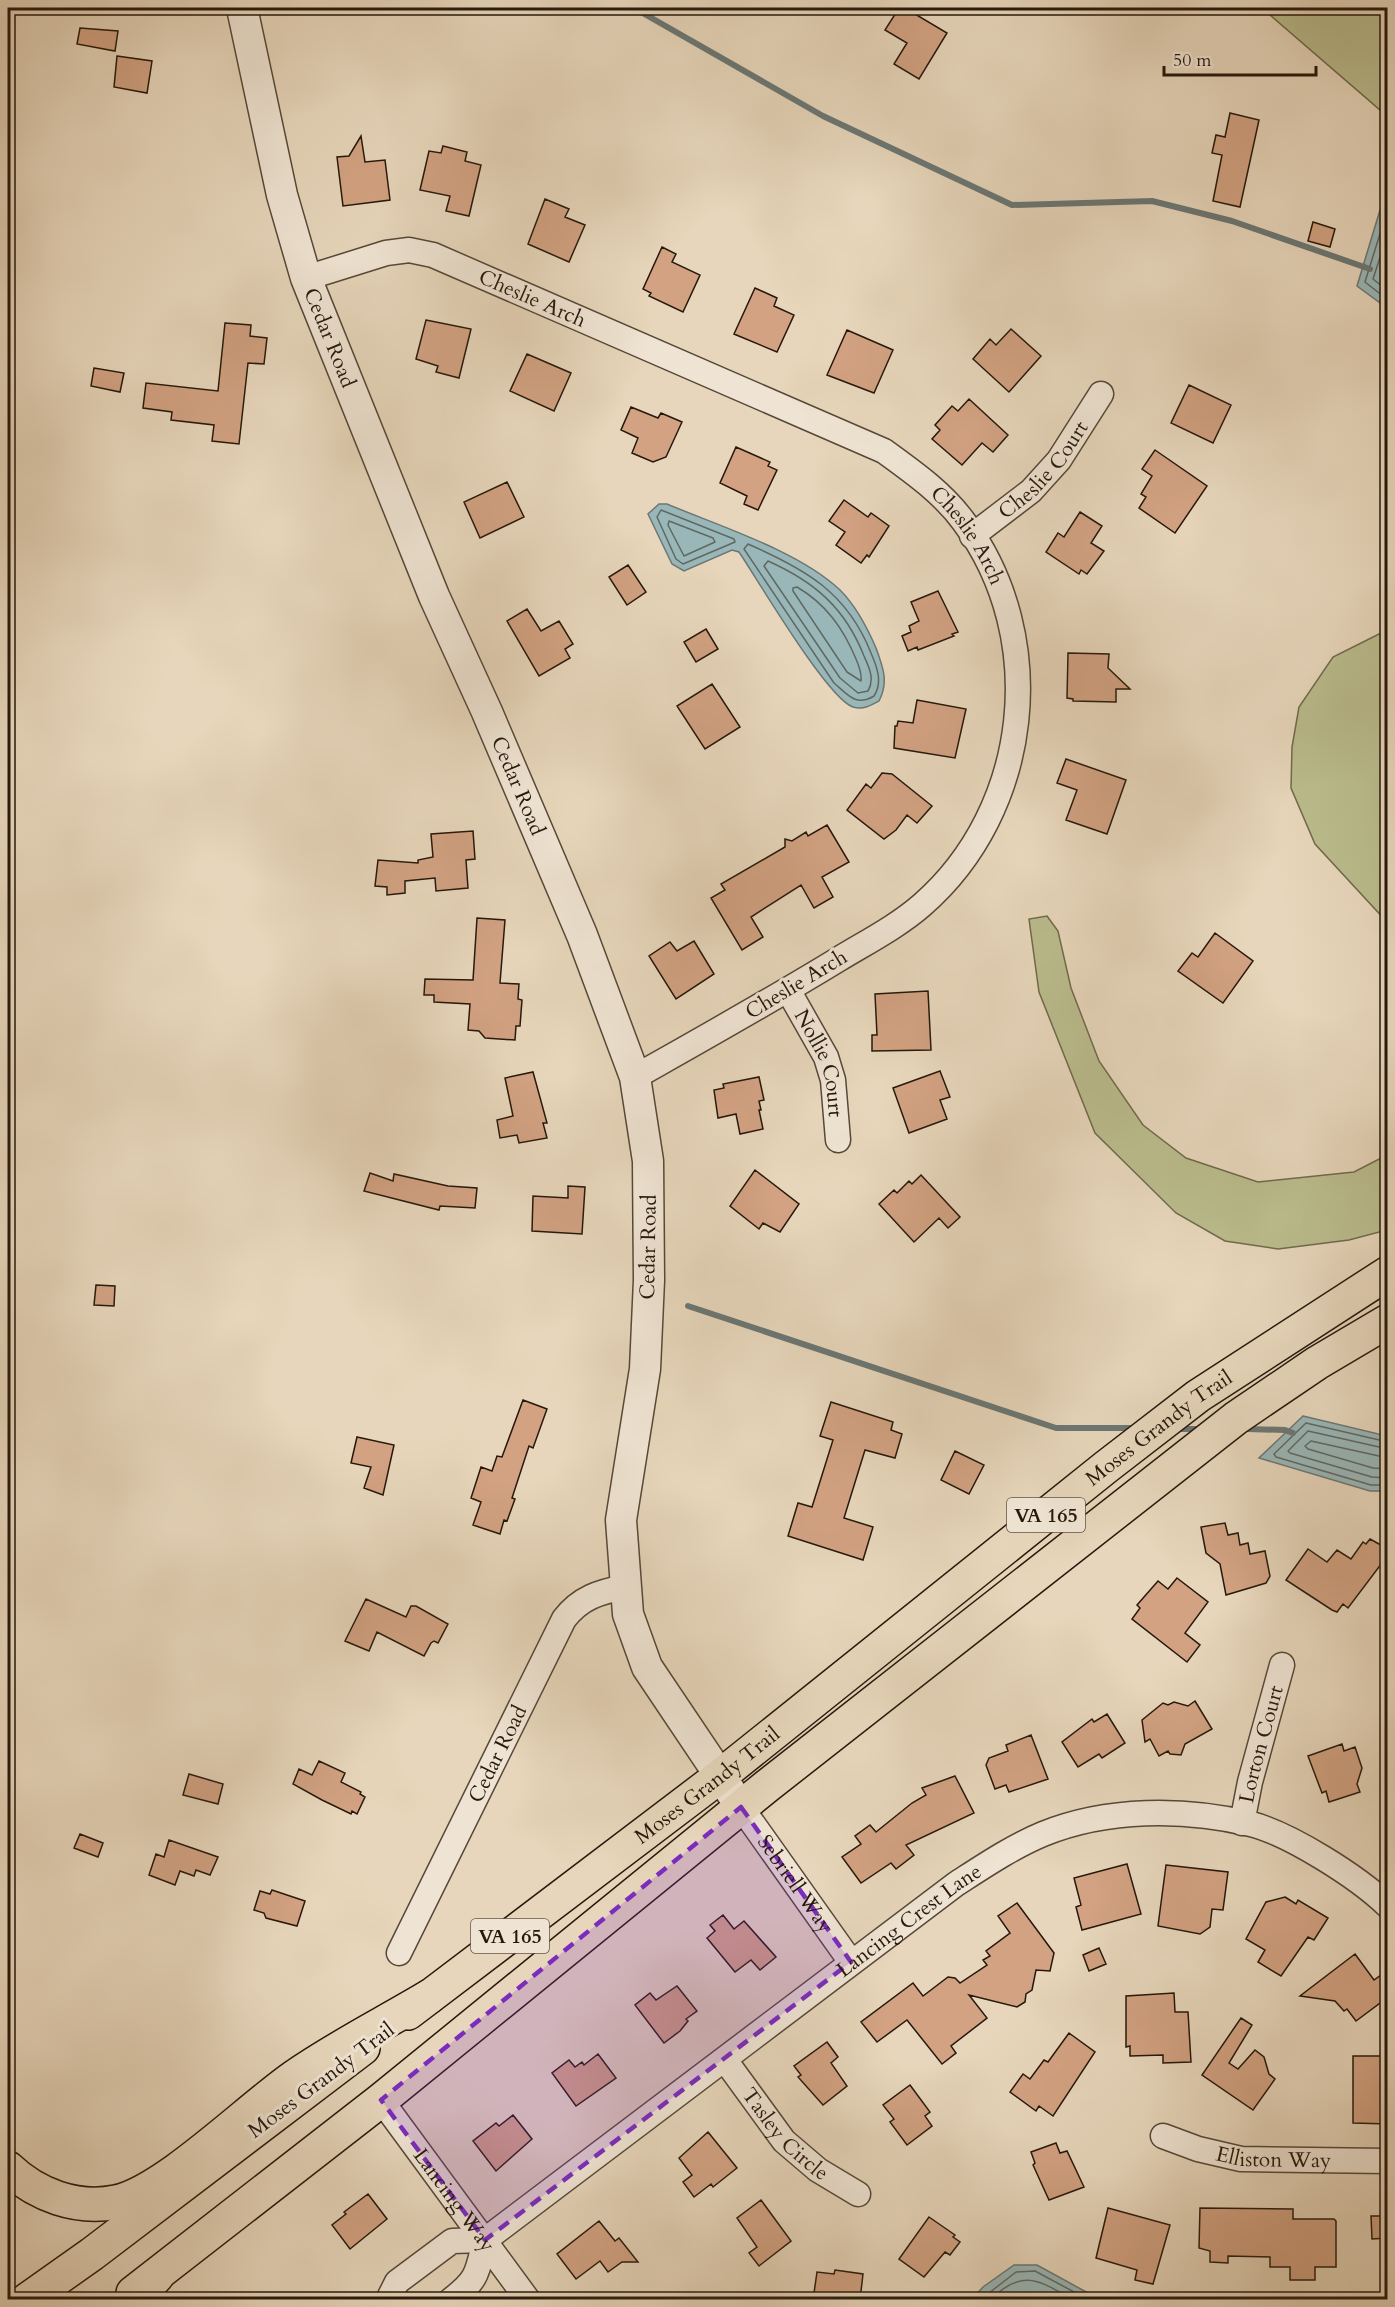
<svg xmlns="http://www.w3.org/2000/svg" width="1395" height="2307" viewBox="0 0 1395 2307" font-family="Cardo,serif">
	<style>
		.green { fill: #babc8d; stroke: #706a4c; stroke-width: 1.5 }
		.water { fill: #99b7b9; stroke: #6b7774; stroke-width: 1.5 }
		.lines { fill: none; stroke-linecap: round; stroke-linejoin: round }
		.shore { stroke: #606862; stroke-width: 1.5 }
		.stream { stroke: #6b7774; stroke-width: 6 }
		.building { fill: #d2a282; stroke: #26180c; stroke-width: 1.5 }
		.minor-casing { stroke: #564838; stroke-width: 27 }
		.tertiary-casing { stroke: #564838; stroke-width: 33 }
		.primary-casing { stroke: #26180c; stroke-width: 36 }
		.trunk-casing { stroke: #26180c; stroke-width: 36 }
		.motorway-casing { stroke: #26180c; stroke-width: 36 }
		.minor { stroke: #efe4d3; stroke-width: 24 }
		.tertiary { stroke: #efe4d3; stroke-width: 30 }
		.primary { stroke: #e7d6bb; stroke-width: 33 }
		.trunk { stroke: #e7d6bb; stroke-width: 33 }
		.motorway { stroke: #e7d6bb; stroke-width: 33 }
		.marked { fill: #7b2cbf; fill-opacity: 0.2; stroke: #7b2cbf; stroke-width: 4.5; stroke-dasharray: 12 8; stroke-linejoin: round }
		.labels { text-anchor: middle; stroke-width: 6; stroke-linejoin: round; paint-order: stroke }
		.shield { fill: #efe4d3; stroke: #625548; stroke-width: 1.5 }
		.shield-label { font-size: 20px; font-weight: bold; fill: #26180c }
		.street-label { font-size: 21px; fill: #26180c; stroke: #efe4d3 }
	</style>
	<rect width="100%" height="100%" fill="#e7d6bb"/>
	<filter id="stains"><feTurbulence type="fractalNoise" baseFrequency=".00333" numOctaves="4"/><feColorMatrix values="0 0 0 0 .2 0 0 0 0 .09 0 0 0 0 .02 0 0 0 .5 -.17"/></filter>
	<radialGradient id="worn" r=".72"><stop offset=".6" stop-color="#630" stop-opacity="0"/><stop offset="1" stop-color="#630" stop-opacity=".3"/></radialGradient>
	<path class="green" d="M1262,8H1387V116Z
		M1387,630V922L1315,844L1291,788L1292,747L1299,707L1333,657Z
		M1047,916L1058,931L1071,988L1099,1061L1143,1125L1186,1158L1258,1182L1354,1172L1387,1155V1230L1349,1240L1278,1249L1225,1241L1176,1213L1095,1133L1039,992L1029,919Z"/>
	<path class="water" d="M1387,187L1388,308H1387L1357,286Z
		M659,504H667C719,526 799,551 840,590C856,606 867,627 876,648C883,667 889,682 879,701C870,706 863,710 853,707C827,698 758,580 739,552L732,550L684,571L672,564L648,514Z
		M1303,1416L1387,1436V1491H1370L1259,1458Z
		M1014,2265H1037L1099,2299H972L983,2287Z"/>
	<g class="lines">
		<path class="shore" d="M1388,208L1365,282L1388,300
			M1388,233L1373,279L1388,291
			M661,510L734,539L735,542L683,564L676,559L657,517Z
			M669,521L713,538L715,542L684,556L668,525Z
			M748,544C805,569 847,592 871,653C877,667 883,682 874,696C856,707 848,695 834,683L744,549Z
			M768,561C815,582 845,608 864,656C869,667 875,679 868,691L858,693L840,678L764,566Z
			M797,587C826,604 843,628 856,659C859,666 862,674 861,681L847,672L793,591V588Z
			M1388,1442L1306,1423L1274,1454L1276,1457L1371,1485H1388
			M1388,1449L1308,1431L1288,1451L1290,1453L1372,1477L1388,1478
			M1388,1458L1311,1441L1305,1446L1308,1449L1373,1468L1388,1469
			M980,2300L1016,2272L1035,2271L1089,2300
			M990,2300C1024,2267 1039,2281 1074,2300"/>
		<path class="stream" d="M634,8L823,116L1012,205L1152,201L1232,221L1370,269
			M688,1306L1056,1428H1130
			M1182,1429H1196
			M1247,1429L1285,1430L1293,1433"/>
	</g>
	<path class="building" d="M899,8H905L947,33L919,79L894,64L907,43L885,30Z
		M80,28L118,31L115,51L77,44Z
		M117,56L152,61L147,93L114,87Z
		M1230,113L1259,120L1240,207L1213,201L1222,155L1212,153L1216,135L1225,137Z
		M361,136L365,162L385,160L390,200L343,206L337,157L349,156Z
		M443,146L467,152L465,161L481,165L469,216L446,211L450,196L420,190L429,151L441,153Z
		M545,199L569,209L565,217L585,225L569,262L528,244Z
		M1313,222L1335,229L1330,247L1308,241Z
		M662,247L676,254L672,262L700,275L683,312L649,296L651,293L643,289Z
		M755,288L777,298L774,306L794,315L777,352L734,334Z
		M426,320L471,329L459,378L436,372L438,366L416,359Z
		M225,323L251,325L250,336L267,338L264,364L248,363L239,444L212,441L214,425L171,420L172,412L143,408L146,383L218,391Z
		M1011,329L1041,356L1009,392L973,359L990,339L996,345Z
		M847,330L893,350L874,393L827,375Z
		M527,354L571,373L554,411L510,391Z
		M94,368L124,373L120,392L91,386Z
		M1189,385L1231,405L1213,443L1171,423Z
		M969,399L1008,435L993,452L982,443L962,465L932,439L940,430L935,425L952,406L958,411Z
		M631,407L658,418L661,413L682,422L666,457L653,462L632,453L638,438L621,430Z
		M736,447L770,462L768,466L777,470L758,510L744,504L747,496L720,483Z
		M1155,450L1207,486L1175,533L1139,508L1146,497L1141,494L1152,476L1142,469Z
		M507,482L524,517L480,538L464,502Z
		M844,500L868,517L871,513L889,526L869,557L867,555L861,563L836,545L845,532L829,521Z
		M1080,512L1102,526L1091,543L1104,551L1087,574L1081,570L1079,574L1046,552L1058,533L1064,537Z
		M628,565L646,592L627,605L609,577Z
		M938,591L958,632L952,634L954,636L918,650L917,647L908,651L902,636L911,632L909,626L919,621L911,602Z
		M527,609L541,631L559,621L573,644L565,649L570,658L539,676L507,621Z
		M706,629L718,649L696,662L684,642Z
		M1068,653L1109,654L1108,668L1130,689H1116V702L1073,701V699L1067,698Z
		M712,684L740,727L705,749L677,706Z
		M917,700L966,709L955,758L894,748L895,726H897L898,721L913,723Z
		M1066,759L1126,780L1107,834L1066,820L1077,790L1057,783Z
		M882,773L892,774L932,806L917,823L907,815L896,830L884,839L847,810L866,784L871,788Z
		M827,825L849,862L822,877L833,897L814,908L801,885L751,917L763,937L742,950L711,898L725,890L721,884L785,847V839L792,841L806,832L808,836Z
		M473,831L475,859L466,860L468,888L436,891L435,878L405,881V893L387,895V887L375,886L378,860L418,863V860L433,857L431,834Z
		M477,918L505,920L500,983L519,984L518,999L522,1000L520,1026H516L515,1040L485,1038L479,1031L468,1030L470,1004L434,1002V995H424L425,979L473,980Z
		M1215,933L1253,961L1223,1003L1178,971L1192,953L1198,957Z
		M694,941L714,974L676,999L649,956L670,942L677,951Z
		M928,991L931,1050L872,1051V1035H877L875,994Z
		M940,1071L950,1097L940,1100L947,1119L909,1133L893,1088Z
		M533,1072L547,1123H543L547,1138L519,1143L517,1135L500,1138L497,1120L513,1116L505,1078Z
		M759,1077L764,1100L759,1101L761,1110H759L763,1129L740,1134L736,1114L718,1118L714,1090L724,1088L723,1084Z
		M755,1170L799,1204L780,1232L763,1223L759,1229L730,1206Z
		M370,1173L393,1181L394,1174L448,1186L477,1188L475,1208L440,1206L439,1210L364,1191Z
		M921,1175L960,1217L948,1228L939,1218L914,1242L879,1204L894,1190L897,1193L909,1181L912,1184Z
		M568,1186L585,1187L582,1234L532,1231L533,1196L568,1198Z
		M96,1285L115,1286L114,1306L94,1305Z
		M523,1400L547,1409L533,1448L529,1446L512,1498L515,1499L507,1521L504,1520L500,1534L473,1525L481,1502L471,1498L481,1467L492,1471L497,1456L502,1457Z
		M831,1402L893,1422L891,1430L902,1434L895,1458L865,1450L844,1518L873,1527L863,1560L788,1536L798,1503L812,1507L833,1440L820,1436Z
		M357,1437L394,1445L383,1495L364,1488L371,1467L351,1463Z
		M955,1451L984,1465L969,1494L941,1480Z
		M1225,1523L1228,1535L1238,1533L1240,1545L1248,1543L1250,1554L1265,1551L1270,1576L1266,1583L1226,1595L1220,1564L1206,1553L1201,1527Z
		M1370,1539L1388,1549V1555L1348,1608L1343,1604L1337,1612L1332,1610L1286,1580L1308,1549L1327,1562L1337,1550L1351,1559L1363,1542L1366,1544Z
		M1177,1578L1208,1602L1185,1633L1200,1645L1187,1662L1132,1619L1140,1608L1137,1605L1158,1581L1168,1589Z
		M366,1599L406,1617L411,1606H416L448,1624L438,1643L434,1641L431,1643L424,1656L377,1632L369,1651L345,1641Z
		M1195,1701L1212,1729L1185,1744L1181,1755L1170,1754L1168,1751L1159,1756L1150,1739L1145,1742L1142,1720L1163,1703L1168,1705L1174,1702L1188,1706Z
		M1107,1714L1125,1743L1102,1758L1099,1754L1078,1767L1062,1742L1092,1719L1094,1722Z
		M1031,1735L1048,1779L1009,1792L1006,1785L995,1789L986,1765L989,1758L1008,1751L1006,1745Z
		M1342,1744L1344,1751L1355,1747L1362,1768L1357,1784L1360,1792L1329,1802L1326,1791L1322,1793L1308,1756Z
		M319,1761L345,1773L341,1782L361,1792L360,1794L365,1797L357,1814L352,1811L351,1814L322,1800L293,1784L299,1769L312,1775Z
		M189,1774L223,1784L218,1804L183,1795Z
		M955,1776L974,1813L906,1845L914,1855L896,1869L891,1863L861,1883L842,1857L861,1844L855,1836L870,1825L876,1832L912,1803L926,1795L922,1788Z
		M80,1834L103,1843L98,1857L74,1848Z
		M169,1840L218,1857L210,1875L196,1870L194,1876L180,1871L175,1885L149,1875L156,1854L164,1857Z
		M1127,1864L1141,1914L1082,1930L1076,1907L1081,1905L1074,1878Z
		M1166,1865L1228,1872L1223,1910L1212,1909L1210,1927L1200,1934L1158,1926Z
		M272,1890L305,1901L297,1926L266,1918L264,1913L254,1910L260,1891L270,1894Z
		M1285,1897L1296,1904L1298,1900L1328,1918L1314,1940L1308,1937L1281,1976L1258,1962L1265,1950L1246,1939L1266,1902Z
		M1017,1903L1054,1953L1050,1971L1036,1970L1032,1990L1026,1994L1025,2002L1017,2007L969,1995L987,2018L951,2046L956,2053L942,2064L907,2020L877,2042L861,2022L913,1983L923,1996L948,1977L955,1978L960,1983L987,1965L983,1960L990,1956L986,1951L1010,1933L998,1916Z
		M723,1915L734,1929L744,1921L776,1957L760,1970L751,1960L735,1972L707,1938L715,1931L710,1925Z
		M1099,1948L1106,1964L1089,1971L1083,1955Z
		M1355,1954L1374,1980L1381,1975L1388,1983V1997L1356,2021L1347,2009L1344,2011L1335,2001L1300,1996Z
		M677,1986L697,2011L686,2019L688,2021L680,2031L664,2043L635,2005L650,1993L656,2000Z
		M1174,1993L1175,2012H1188L1191,2062L1163,2063V2055L1130,2056V2046L1126,2047V1996Z
		M1241,2018L1252,2025L1229,2063L1238,2069L1255,2050L1264,2057L1269,2074L1275,2079L1253,2110L1202,2075Z
		M1069,2033L1095,2052L1053,2116L1039,2106L1036,2111L1010,2092L1023,2074L1030,2079L1044,2060L1048,2062Z
		M827,2042L838,2057L831,2063L847,2086L823,2105L798,2077L801,2075L794,2066Z
		M598,2054L616,2078L576,2106L552,2073L569,2060L575,2067L582,2062L584,2065Z
		M1353,2056H1388V2124L1353,2123Z
		M910,2085L930,2112L925,2116L932,2126L907,2145L890,2122L894,2119L883,2105Z
		M513,2115L532,2139L496,2171L473,2141L496,2123L499,2126Z
		M708,2132L737,2168L713,2187L711,2184L694,2197L683,2182L692,2175L679,2158Z
		M1056,2143L1060,2153L1067,2151L1084,2187L1049,2200L1033,2165L1035,2163L1031,2152Z
		M368,2194L387,2219L350,2249L332,2225L346,2214L344,2212Z
		M761,2200L791,2241L759,2266L749,2253L757,2247L737,2218Z
		M1108,2208L1170,2225L1153,2284L1135,2280L1137,2270L1096,2258Z
		M1200,2208L1293,2209V2219H1334L1336,2221V2267H1315V2280H1290V2267H1270V2257L1228,2256V2263L1210,2262V2251L1199,2248Z
		M1371,2216H1388V2238L1372,2239Z
		M929,2217L955,2235L953,2237L960,2242L950,2255L945,2252L924,2277L899,2259Z
		M599,2221L615,2241L619,2238L638,2262H622L608,2272L600,2261L576,2279L557,2254Z
		M835,2270L863,2274L860,2300H813L817,2272L834,2274Z"/>
	<g class="lines">
		<g class="minor-casing">
			<g id="minor">
				<path id="s1" d="M306,278L386,253L409,250L433,255L884,451C913,472 943,493 964,522C1050,638 1031,810 922,905C898,926 867,942 839,959C772,1000 704,1038 635,1077"/>
				<path id="s2" d="M972,536L1031,491L1059,460L1101,394"/>
				<path id="s3" d="M788,990L826,1057L833,1080L838,1140"/>
				<path id="s4" d="M741,1807L851,1962"/>
				<path id="s5" d="M1242,1823L1250,1782L1282,1665"/>
				<path id="s6" d="M399,1953L564,1619C580,1598 599,1592 625,1587"/>
				<path id="s7" d="M725,2060L784,2141L818,2170L858,2194"/>
				<path id="s8" d="M381,2100L528,2300"/>
				<path id="s9" d="M1163,2136L1198,2149L1241,2159L1388,2161"/>
				<path id="s10" d="M485,2240L956,1884C984,1866 1012,1847 1043,1834C1107,1808 1184,1808 1251,1824C1290,1834 1358,1877 1388,1906"/>
				<path d="M388,2300L397,2282L452,2241L485,2240"/>
				<path d="M451,2300C479,2279 477,2272 485,2240"/>
			</g>
		</g>
		<g class="tertiary-casing">
			<g id="tertiary">
				<path id="s11" d="M242,8L282,195L306,278L434,596L487,712L582,935L635,1077L648,1161L649,1280L645,1369L621,1520L628,1614L647,1667L741,1807"/>
			</g>
		</g>
		<g class="primary-casing">
			<g id="primary">
				<path id="s12" d="M408,2013L719,1777L1106,1467L1198,1396L1388,1273"/>
				<path d="M133,2293L381,2100L767,1786L1236,1418L1317,1363L1388,1321"/>
				<path d="M27,2300L92,2254L363,2048"/>
			</g>
		</g>
		<g class="trunk-casing">
			<path id="trunk" d="M8,2168C36,2195 77,2210 116,2202C166,2191 248,2109 294,2077C337,2047 385,2023 430,1996"/>
		</g>
		<g class="motorway-casing">
			<path id="motorway" d="M135,2300L157,2276"/>
		</g>
		<use href="#minor" class="minor"/>
		<use href="#tertiary" class="tertiary"/>
		<use href="#primary" class="primary"/>
		<use href="#trunk" class="trunk"/>
		<use href="#motorway" class="motorway"/>
	</g>
	<path class="marked" d="M741,1807L851,1962L485,2240L381,2100Z"/>
	<g class="labels">
		<g class="shield">
			<rect x="1007" y="1498" width="78" height="34" rx="4.5"/>
			<rect x="471" y="1919" width="78" height="34" rx="4.5"/>
		</g>
		<g class="shield-label">
			<text x="1046" y="1522">VA 165</text>
			<text x="510" y="1943">VA 165</text>
		</g>
		<g class="street-label">
			<text dy="7" stroke="none"><textPath href="#s1" startOffset="240">Cheslie Arch</textPath></text>
			<text dy="7" stroke="none"><textPath href="#s11" startOffset="342">Cedar Road</textPath></text>
			<text dy="7" stroke="none"><textPath href="#s2" startOffset="98">Cheslie Court</textPath></text>
			<text dy="7" stroke="none"><textPath href="#s1" startOffset="744">Cheslie Arch</textPath></text>
			<text dy="7" stroke="none"><textPath href="#s11" startOffset="828">Cedar Road</textPath></text>
			<text transform="translate(796 984) rotate(-31)" y="7">Cheslie Arch</text>
			<text dy="7" stroke="none"><textPath href="#s3" startOffset="81">Nollie Court</textPath></text>
			<text transform="translate(648 1247) rotate(-89)" y="7">Cedar Road</text>
			<text dy="7" stroke="none"><textPath href="#s12" startOffset="952">Moses Grandy Trail</textPath></text>
			<text dy="7" stroke="none"><textPath href="#s5" startOffset="81">Lorton Court</textPath></text>
			<text dy="7" stroke="none"><textPath href="#s6" startOffset="222">Cedar Road</textPath></text>
			<text dy="7" stroke="none"><textPath href="#s12" startOffset="376">Moses Grandy Trail</textPath></text>
			<text dy="7" stroke="none"><textPath href="#s4" startOffset="94">Sebriell Way</textPath></text>
			<text dy="7" stroke="none"><textPath href="#s10" startOffset="531">Lancing Crest Lane</textPath></text>
			<text transform="translate(321 2080) rotate(-37)" y="7">Moses Grandy Trail</text>
			<text dy="7" stroke="none"><textPath href="#s7" startOffset="96">Tasley Circle</textPath></text>
			<text dy="7" stroke="none"><textPath href="#s9" startOffset="114">Elliston Way</textPath></text>
			<text dy="7" stroke="none"><textPath href="#s8" startOffset="124">Lancing Way</textPath></text>
		</g>
	</g>
	<rect width="1395" height="2307" fill="none" stroke="#e7d6bb" stroke-width="30"/>
	<rect x="9" y="9" width="1377" height="2289" fill="none" stroke="#26180c" stroke-width="3"/>
	<rect x="15" y="15" width="1365" height="2277" fill="none" stroke="#26180c" stroke-width="1.5"/>
	<path d="M1164 66v9h152v-9" fill="none" stroke="#26180c" stroke-width="3"/>
	<text x="1173" y="66" font-size="18" fill="#26180c" stroke="#efe4d3" stroke-width="4.5" paint-order="stroke">50 m</text>
	<rect width="100%" height="100%" filter="url(#stains)"/>
	<rect width="100%" height="100%" fill="url(#worn)"/>
</svg>
